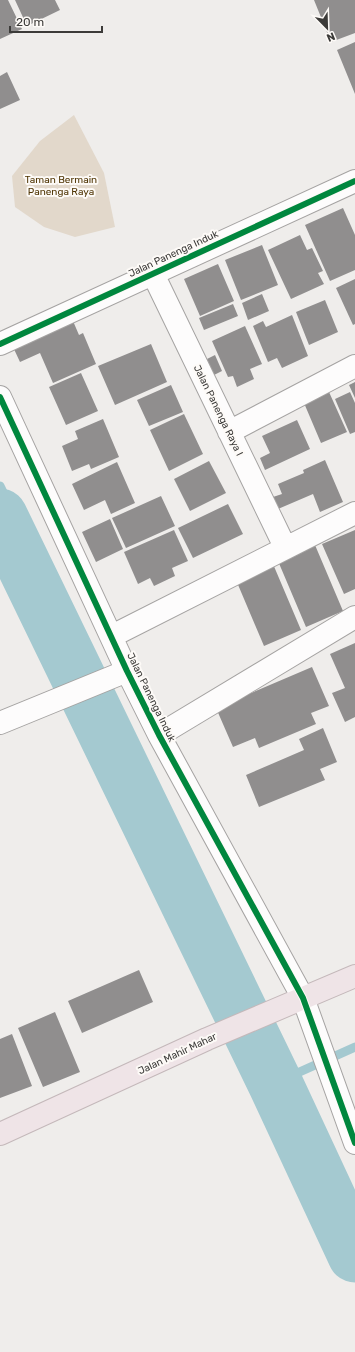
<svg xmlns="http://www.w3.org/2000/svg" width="355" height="1352" viewBox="0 0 355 1352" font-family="Rubik,sans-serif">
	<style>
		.green { fill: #e2d8cb }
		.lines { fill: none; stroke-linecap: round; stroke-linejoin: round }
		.stream { stroke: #a4c9d0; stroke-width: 9 }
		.river { stroke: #a4c9d0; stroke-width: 55 }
		.building { fill: #908e8e }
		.minor-casing { stroke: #a5a3a2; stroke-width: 24 }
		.highway-casing { stroke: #c4b8ba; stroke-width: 24 }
		.minor { stroke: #fdfcfc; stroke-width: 22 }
		.highway { stroke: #efe4e7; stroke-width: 22 }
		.cycleway-casing { stroke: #fdfaf7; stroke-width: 8 }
		.cycleway { stroke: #00873e; stroke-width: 6 }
		.labels { text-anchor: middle; stroke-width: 4; stroke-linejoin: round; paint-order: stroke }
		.park-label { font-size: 10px; fill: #4f3504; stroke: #fdfaf7 }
		.street-label { font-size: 10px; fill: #3c3b39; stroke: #fdfaf7 }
	</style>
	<rect width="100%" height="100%" fill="#efedeb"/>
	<path class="green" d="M74,115L104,173L115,227L75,237L44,227L15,207L12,176L40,141Z"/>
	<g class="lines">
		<path class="stream" d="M0,486L229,955
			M275,1083L355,1047"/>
		<path class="river" d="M0,516L275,1083L355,1255"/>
	</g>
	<path class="building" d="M0,0H8L22,29L0,39Z
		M15,0H55L60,10L27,26Z
		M314,0H355V33L331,42Z
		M355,42V94L337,50Z
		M7,72L20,100L0,109V76Z
		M343,208L355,235V270L330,281L305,225Z
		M300,235L307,250L312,248L323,271L318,273L324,284L291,299L268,250Z
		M262,245L278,285L241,300L225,260Z
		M218,264L234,301L200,316L184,279Z
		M355,279V324L353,325L336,288Z
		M262,294L269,311L248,320L242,303Z
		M325,300L338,332L309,345L296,312Z
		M233,304L238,316L204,330L199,318Z
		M292,315L308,356L282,368L277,358L268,362L253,326L263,321L266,327Z
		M73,321L79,335L83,333L96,364L53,383L40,353L20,362L13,347Z
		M245,326L262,364L250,369L254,379L237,387L233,376L228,377L212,341Z
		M151,344L167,382L115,405L98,366Z
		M215,355L222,371L214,375L207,359Z
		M81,373L98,411L66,425L49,387Z
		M355,382V398L349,385Z
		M171,385L183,412L149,426L137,400Z
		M329,392L347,432L321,443L304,403Z
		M350,392L355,403V432L350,434L335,399Z
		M184,414L203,454L169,471L150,430Z
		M103,419L119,457L91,469L89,464L72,471L62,446L78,439L75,431Z
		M297,420L310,449L265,470L260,458L270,453L262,436Z
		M325,460L343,502L320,512L313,494L278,509L273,497L282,494L278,484L304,473L303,470Z
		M209,461L226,493L190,511L174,479Z
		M117,462L135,503L111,514L105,500L84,510L72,484Z
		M161,496L175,526L126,548L112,518Z
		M228,504L243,534L193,558L178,528Z
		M110,519L123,549L96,562L82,532Z
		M174,530L188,561L172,568L175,576L154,586L150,578L138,584L124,552Z
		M355,530V589L344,594L322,544Z
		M315,545L343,611L306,627L278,561Z
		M273,564L301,630L264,646L236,580Z
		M355,643V717L345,722L332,693L345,688L330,654Z
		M312,667L329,706L311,713L316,724L259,748L255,738L233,747L216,708Z
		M323,728L337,762L320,769L325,780L259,807L246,775L304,750L299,739Z
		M139,970L153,1002L82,1033L68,1001Z
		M55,1012L80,1072L43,1087L18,1028Z
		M12,1034L32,1086L0,1098V1039Z"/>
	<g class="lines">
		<g class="minor-casing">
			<path id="minor" d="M153,274L285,547
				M0,344L355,181
				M0,397L127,671L159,735L303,998L355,1143
				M229,432L355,366
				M112,636L355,513
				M0,723L127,671
				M159,735L355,617"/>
		</g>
		<g class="highway-casing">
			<path id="highway" d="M0,1134L207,1039L355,976"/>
		</g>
		<use href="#minor" class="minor"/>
		<use href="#highway" class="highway"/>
		<g class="cycleway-casing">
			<path id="cycleway" d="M0,344L355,181
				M0,397L127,671L159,735L303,998L355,1143"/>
		</g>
		<use href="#cycleway" class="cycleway"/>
	</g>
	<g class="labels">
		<g class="park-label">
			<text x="61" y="183">Taman Bermain<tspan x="61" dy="12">Panenga Raya</tspan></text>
		</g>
		<g class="street-label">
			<text transform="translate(173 253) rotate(-25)" y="4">Jalan Panenga Induk</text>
			<text transform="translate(219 410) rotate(64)" y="4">Jalan Panenga Raya I</text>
			<text transform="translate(152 697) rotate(64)" y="4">Jalan Panenga Induk</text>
			<text transform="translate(177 1053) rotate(-25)" y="4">Jalan Mahir Mahar</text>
		</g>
	</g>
	<g transform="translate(327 28) rotate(157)" stroke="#fdfaf7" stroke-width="3" paint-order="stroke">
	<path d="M0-3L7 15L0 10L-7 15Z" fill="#3c3b39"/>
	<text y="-6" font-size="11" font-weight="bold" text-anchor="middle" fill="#3c3b39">N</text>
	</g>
	<path d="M10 26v6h92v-6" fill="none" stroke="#3c3b39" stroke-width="2"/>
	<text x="16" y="26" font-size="12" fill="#3c3b39" stroke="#fdfaf7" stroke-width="3" paint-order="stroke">20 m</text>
</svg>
